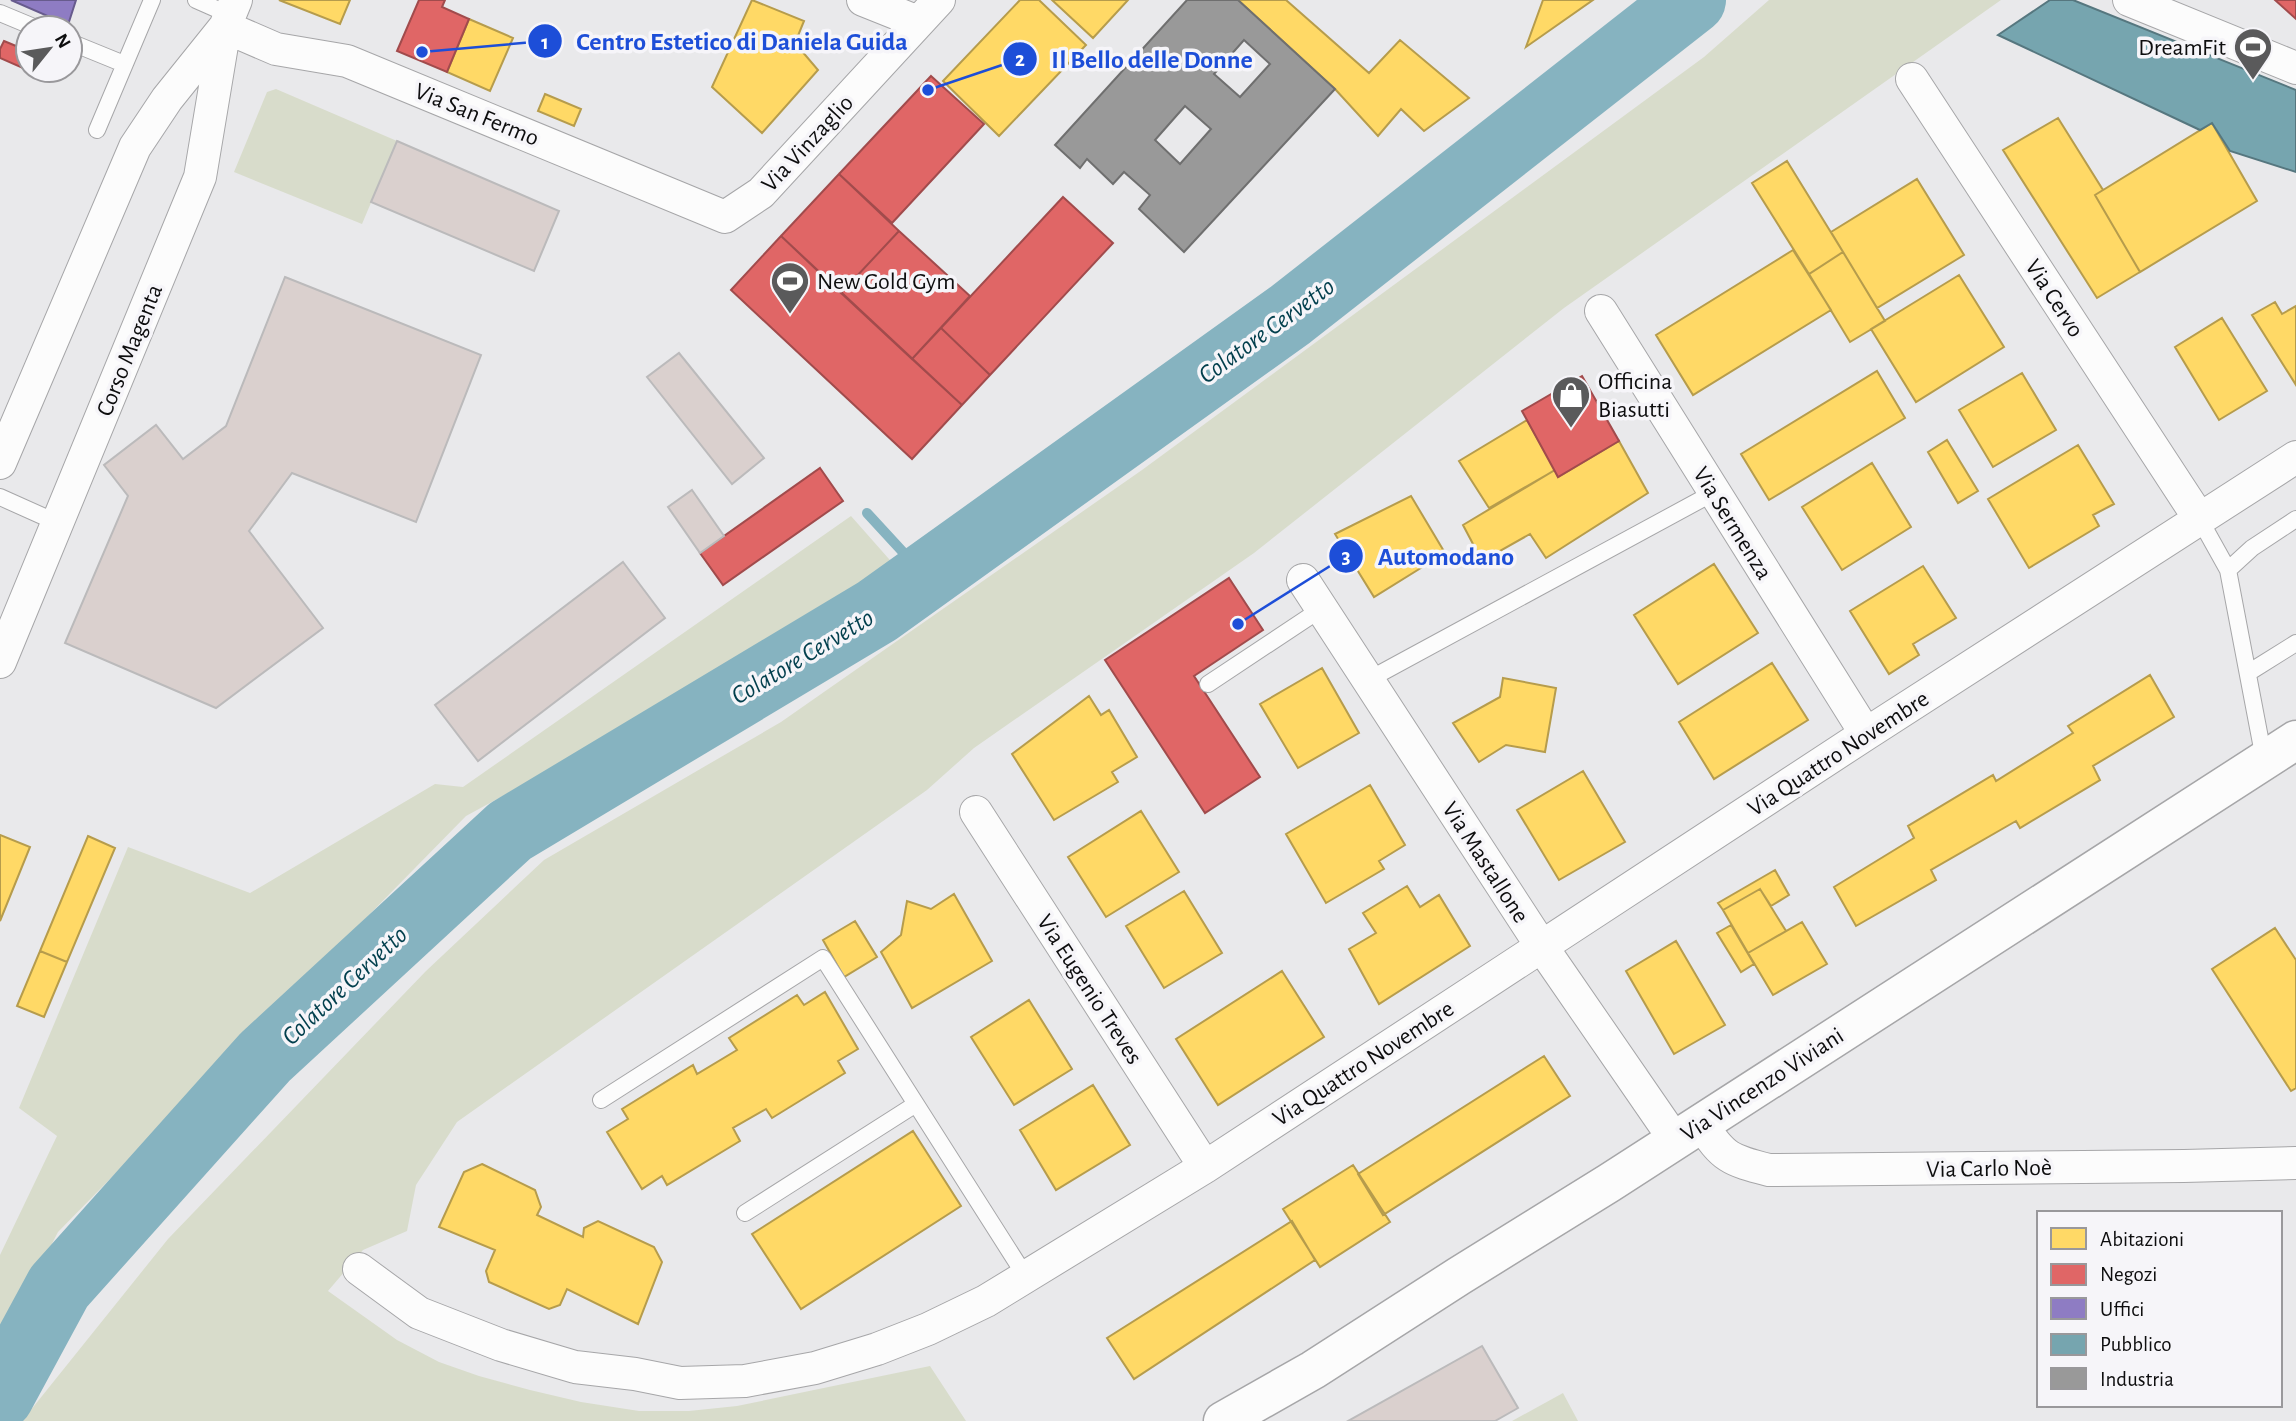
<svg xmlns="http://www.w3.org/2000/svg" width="2296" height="1421" viewBox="0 0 2296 1421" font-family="'Alegreya Sans',sans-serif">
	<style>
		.green { fill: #d8dccb }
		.homes { fill: #ffd966; stroke: #b69c4c; stroke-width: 2 }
		.shops { fill: #e06666; stroke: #a14b4c; stroke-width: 2 }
		.offices { fill: #8e7cc3; stroke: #675b8d; stroke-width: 2 }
		.public { fill: #76a5af; stroke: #56777f; stroke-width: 2 }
		.industry { fill: #999; stroke: #6f6f6f; stroke-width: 2; fill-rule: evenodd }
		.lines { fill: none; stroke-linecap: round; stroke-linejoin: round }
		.stream { stroke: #86b3c0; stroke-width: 10 }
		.river { stroke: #86b3c0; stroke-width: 68 }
		.building { fill: #dad0ce; stroke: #bbbabb; stroke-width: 2 }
		.lane-casing { stroke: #a6a6a8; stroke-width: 18 }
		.street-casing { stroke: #a6a6a8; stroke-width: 34 }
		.secondary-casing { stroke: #a6a6a8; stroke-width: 41 }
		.lane { stroke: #fcfcfc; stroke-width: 16 }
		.street { stroke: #fcfcfc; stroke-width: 32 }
		.secondary { stroke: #fcfcfc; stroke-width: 38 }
		.labels { text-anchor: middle; stroke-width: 7; stroke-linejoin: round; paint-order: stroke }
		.poi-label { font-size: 24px; fill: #0d0d0e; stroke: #f6f5f9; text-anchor: start }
		.street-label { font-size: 24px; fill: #0d0d0e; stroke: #f6f5f9 }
		.water-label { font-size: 26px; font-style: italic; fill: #023f4d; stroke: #f6f5f9 }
		.leader { fill: none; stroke: #1d4ed8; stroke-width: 2.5 }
		.callout-dot { fill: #1d4ed8; stroke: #f6f5f9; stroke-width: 2.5 }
		.mark-label { font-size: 21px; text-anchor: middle; font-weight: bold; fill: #fff }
		.callout-label { font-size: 26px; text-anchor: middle; font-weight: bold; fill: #1d4ed8; stroke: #f6f5f9; stroke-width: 7; stroke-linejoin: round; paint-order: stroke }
	</style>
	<rect width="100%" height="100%" fill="#e9e9eb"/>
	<path class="green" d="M1769,0H2001L1564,308L1254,553L974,748L927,790L457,1122L416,1185L407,1231L363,1250L328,1291L397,1340L439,1362L479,1376L530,1390L581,1402L639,1411H689L737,1406L930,1366L966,1421H22L168,1239L426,971L544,860L781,722L1142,470L1704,57Z
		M276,89L397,141L362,224L234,172L267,92Z
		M851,516L904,576L466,816L58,1232L0,1345V1255L57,1136L19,1108L128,847L250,893L435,784L463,787Z
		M1563,1393L1578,1421H1512Z"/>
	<path class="homes" d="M279,0H350L340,24Z
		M752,0L804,21L795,43L818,70L762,133L712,87Z
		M1020,0H1039L1086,45L999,136L943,81Z
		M1052,0H1128L1093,38Z
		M1238,0H1286L1369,73L1400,40L1469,98L1424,131L1401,109L1378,136L1335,89Z
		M1543,0H1593L1526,47Z
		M469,19L513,38L490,91L447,72Z
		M545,94L581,109L574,126L538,111Z
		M2058,118L2103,190L2095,195L2140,272L2097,298L2003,150Z
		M2212,123L2257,201L2140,272L2095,195Z
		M1787,161L1843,252L1809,274L1752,183Z
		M1917,179L1964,255L1877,308L1831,232Z
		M1793,250L1831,310L1693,395L1656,335Z
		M1843,252L1885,321L1850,342L1809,274Z
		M1959,275L2004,347L1916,402L1871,329Z
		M2275,302L2282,314L2296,306V385L2252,315Z
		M2222,318L2267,391L2219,420L2175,347Z
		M1877,371L1905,418L1769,500L1741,454Z
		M2022,373L2056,430L1993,467L1959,410Z
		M1527,420L1555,470L1489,508L1459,461Z
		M1947,440L1978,491L1958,503L1928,452Z
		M1619,441L1648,493L1546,558L1530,534L1482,561L1463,525L1555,470L1558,477Z
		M2078,445L2114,504L2093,515L2099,526L2029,568L1988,499Z
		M1872,463L1911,527L1842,570L1802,507Z
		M1411,496L1445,553L1374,597L1335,534Z
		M1714,564L1758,633L1678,684L1634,615Z
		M1923,566L1956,618L1913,644L1919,655L1889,674L1850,611Z
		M1772,663L1808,720L1714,779L1679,722Z
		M1322,668L1359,733L1298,768L1260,704Z
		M2150,675L2174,717L2093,766L2100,780L2020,828L2016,821L1931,870L1936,880L1856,926L1834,887L1914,838L1908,826L1993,775L1996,781L2073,733L2068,726Z
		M1503,678L1556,688L1545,752L1506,745L1479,762L1453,723L1500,697Z
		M1089,696L1101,715L1109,710L1137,757L1112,772L1118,782L1054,820L1012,754Z
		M1583,771L1625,842L1559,880L1517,810Z
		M1370,785L1405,845L1379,861L1384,869L1326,903L1286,834Z
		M1141,811L1179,872L1106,917L1068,857Z
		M0,835L30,847L0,921Z
		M88,836L115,848L67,962L40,951Z
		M1775,870L1789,895L1771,906L1760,889L1723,910L1718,903Z
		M1407,886L1420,907L1439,895L1470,946L1379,1004L1349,949L1376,933L1363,913Z
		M1760,889L1786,931L1748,953L1723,910Z
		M1184,891L1222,953L1164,988L1126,926Z
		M954,894L992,961L912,1008L881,952L901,935L907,901L931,909Z
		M855,921L877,957L844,977L823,940Z
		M1802,922L1827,964L1773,995L1748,953Z
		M1731,925L1754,964L1741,972L1717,933Z
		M2275,928L2296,960V1088L2291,1091L2212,969Z
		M1676,941L1725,1025L1674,1054L1626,971Z
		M40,951L67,962L44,1017L17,1006Z
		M1282,971L1324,1037L1218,1105L1176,1039Z
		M825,992L858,1049L838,1061L845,1073L772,1118L766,1109L733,1128L740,1141L667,1185L662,1176L642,1189L607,1132L628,1119L622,1109L693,1065L697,1074L737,1050L729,1038L797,995L804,1005Z
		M1029,1000L1072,1069L1014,1105L971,1037Z
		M1544,1056L1570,1096L1383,1215L1358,1174Z
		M1093,1085L1130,1145L1056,1190L1020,1130Z
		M913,1131L961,1206L801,1309L752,1234Z
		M482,1164L535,1190L541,1207L537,1215L583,1237L584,1228L598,1221L654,1247L662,1262L638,1324L567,1289L560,1305L549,1309L489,1282L486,1271L495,1250L439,1227L464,1172Z
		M1353,1165L1390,1222L1320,1267L1283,1209Z
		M1292,1221L1315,1260L1134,1379L1107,1338Z"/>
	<path class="shops" d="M419,0H445L442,7L469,19L447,72L397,51Z
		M2275,0H2296V19Z
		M4,41L28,51V70H54L50,80L0,58V49Z
		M931,76L984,124L892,223L839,174Z
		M839,174L899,231L841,293L781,236Z
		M1063,197L1113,243L990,375L941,328Z
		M899,231L970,296L912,359L841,293Z
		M781,236L962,405L912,459L731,290Z
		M941,328L990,375L962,405L912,359Z
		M1582,376L1619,441L1558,477L1522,411Z
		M820,468L843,501L723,585L700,553Z
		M1229,578L1263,630L1194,676L1260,777L1205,813L1105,660Z"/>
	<path class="offices" d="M11,0H76L68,25Z"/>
	<path class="public" d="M2050,0H2073L2296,90V172L2230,151L2212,123L2200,130L1998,35Z"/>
	<path class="industry" d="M1187,0H1238L1335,89L1184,252L1139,209L1150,195L1124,172L1113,184L1087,159L1080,168L1055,145ZM1244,40L1270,64L1240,97L1214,74ZM1185,106L1211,129L1180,164L1155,140Z"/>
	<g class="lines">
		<path class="stream" d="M867,513L925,576"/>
		<path class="river" d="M0,1396L59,1287L265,1057L510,831L877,611L1290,315L1692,0"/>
	</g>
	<path class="building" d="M397,141L559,211L534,271L371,202Z
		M285,277L481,355L416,522L292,473L249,531L323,628L216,708L65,643L128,496L104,465L156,425L183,459L226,426Z
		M679,353L764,458L732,484L647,377Z
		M692,490L724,536L700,553L668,507Z
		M623,562L665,618L478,761L435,705Z
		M1482,1346L1518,1408L1495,1421H1348Z"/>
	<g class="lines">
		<g class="lane-casing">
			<path id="lane" d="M196,0L230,15
				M0,13L36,28
				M70,42L124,64
				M97,130L152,0
				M0,497L58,523
				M2199,518L2228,570
				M2248,673L2296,643
				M1368,680L1713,493
				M1208,684L1321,609
				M2264,759L2228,570L2252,548L2296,519
				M601,1100L823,958L1026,1277
				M745,1213L916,1104"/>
		</g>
		<g class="street-casing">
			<path id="street" d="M863,0L918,22
				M2129,0L2296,68
				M225,27L276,49L347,61L725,217L761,193L939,0
				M1912,79L2199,518
				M1601,311L1866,734
				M0,463L135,147L167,99L224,28
				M1303,580L1542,947L1675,1140
				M0,662L200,177L225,27L236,0
				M976,812L1205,1167
				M1701,1123C1723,1158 1730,1160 1769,1170L2184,1166L2296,1163
				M359,1269L419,1313L501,1345L575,1367L635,1374L680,1383L745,1381L815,1368L877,1349L928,1329L986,1301L1205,1167L1866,734L2296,457"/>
		</g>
		<g class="secondary-casing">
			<path id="secondary" d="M1223,1421L1313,1370L1459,1276L1609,1183L2296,740"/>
		</g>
		<use href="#lane" class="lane"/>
		<use href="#street" class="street"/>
		<use href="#secondary" class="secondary"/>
	</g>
	<defs>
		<g id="stadium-pin" transform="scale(2.0125)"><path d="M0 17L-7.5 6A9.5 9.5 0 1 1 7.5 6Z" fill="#5a5a5b" stroke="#f6f5f9"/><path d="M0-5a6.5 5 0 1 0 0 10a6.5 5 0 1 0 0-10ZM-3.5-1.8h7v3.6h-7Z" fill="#fff"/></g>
		<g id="shop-pin" transform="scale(2.0125)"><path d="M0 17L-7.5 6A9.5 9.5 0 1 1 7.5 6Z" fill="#5a5a5b" stroke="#f6f5f9"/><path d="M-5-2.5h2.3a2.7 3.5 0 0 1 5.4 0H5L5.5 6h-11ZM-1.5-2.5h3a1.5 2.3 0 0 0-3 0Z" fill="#fff"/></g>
	</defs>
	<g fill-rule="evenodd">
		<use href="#stadium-pin" x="2253" y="47"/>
		<use href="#stadium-pin" x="790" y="281"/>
		<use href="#shop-pin" x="1571" y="395"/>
	</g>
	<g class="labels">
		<g class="poi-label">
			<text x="2226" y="55" text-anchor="end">DreamFit</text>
			<text x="817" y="289">New Gold Gym</text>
			<text x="1598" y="389">Officina<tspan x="1598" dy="28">Biasutti</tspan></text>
		</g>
		<g class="street-label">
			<text transform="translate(477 114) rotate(22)" y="8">Via San Fermo</text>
			<text transform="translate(807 143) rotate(-47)" y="8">Via Vinzaglio</text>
			<text transform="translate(2055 298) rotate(57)" y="8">Via Cervo</text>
			<text transform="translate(129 350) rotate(-68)" y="8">Corso Magenta</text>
			<text transform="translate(1733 523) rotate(58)" y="8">Via Sermenza</text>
			<text transform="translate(1838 753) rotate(-33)" y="8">Via Quattro Novembre</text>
			<text transform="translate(1486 862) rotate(57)" y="8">Via Mastallone</text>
			<text transform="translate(1090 989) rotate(57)" y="8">Via Eugenio Treves</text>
			<text transform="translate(1363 1063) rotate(-33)" y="8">Via Quattro Novembre</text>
			<text transform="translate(1762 1084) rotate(-33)" y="8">Via Vincenzo Viviani</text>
			<text transform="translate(1989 1168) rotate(-1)" y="8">Via Carlo Noè</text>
		</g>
		<g class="water-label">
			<text transform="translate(1266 330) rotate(-36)" y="9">Colatore Cervetto</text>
			<text transform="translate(802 656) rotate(-31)" y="9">Colatore Cervetto</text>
			<text transform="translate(344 985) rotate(-43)" y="9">Colatore Cervetto</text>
		</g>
	</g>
	<path class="leader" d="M422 52L545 41M928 90L1020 59M1238 624L1346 556"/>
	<g class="callout-dot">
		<circle cx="422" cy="52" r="7"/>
		<circle cx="928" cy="90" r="7"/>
		<circle cx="1238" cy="624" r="7"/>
		<circle cx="545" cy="41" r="18"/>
		<circle cx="1020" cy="59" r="18"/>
		<circle cx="1346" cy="556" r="18"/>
	</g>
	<g class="mark-label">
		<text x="545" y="49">1</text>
		<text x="1020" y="66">2</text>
		<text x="1346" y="563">3</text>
	</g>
	<g class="callout-label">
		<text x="742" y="50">Centro Estetico di Daniela Guida</text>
		<text x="1152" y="68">Il Bello delle Donne</text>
		<text x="1446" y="565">Automodano</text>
	</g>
	<rect x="2037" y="1211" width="245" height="196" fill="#f6f5f9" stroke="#99989b" stroke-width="2"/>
	<rect x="2051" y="1228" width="35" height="21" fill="#ffd966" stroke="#99989b" stroke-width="2"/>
	<text x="2100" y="1246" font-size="21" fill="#0d0d0e">Abitazioni</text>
	<rect x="2051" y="1264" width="35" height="21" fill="#e06666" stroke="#99989b" stroke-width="2"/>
	<text x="2100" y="1281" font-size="21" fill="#0d0d0e">Negozi</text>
	<rect x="2051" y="1298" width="35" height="21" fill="#8e7cc3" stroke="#99989b" stroke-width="2"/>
	<text x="2100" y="1316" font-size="21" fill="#0d0d0e">Uffici</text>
	<rect x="2051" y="1334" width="35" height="21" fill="#76a5af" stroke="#99989b" stroke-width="2"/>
	<text x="2100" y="1351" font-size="21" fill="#0d0d0e">Pubblico</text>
	<rect x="2051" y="1368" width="35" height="21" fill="#999999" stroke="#99989b" stroke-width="2"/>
	<text x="2100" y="1386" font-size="21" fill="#0d0d0e">Industria</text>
	<g transform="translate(49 49) rotate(60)"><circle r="33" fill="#f6f5f9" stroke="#99989b" stroke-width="2"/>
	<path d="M0-5L12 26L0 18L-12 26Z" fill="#5a5a5b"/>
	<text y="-10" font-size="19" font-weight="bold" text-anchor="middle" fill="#0d0d0e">N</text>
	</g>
</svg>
